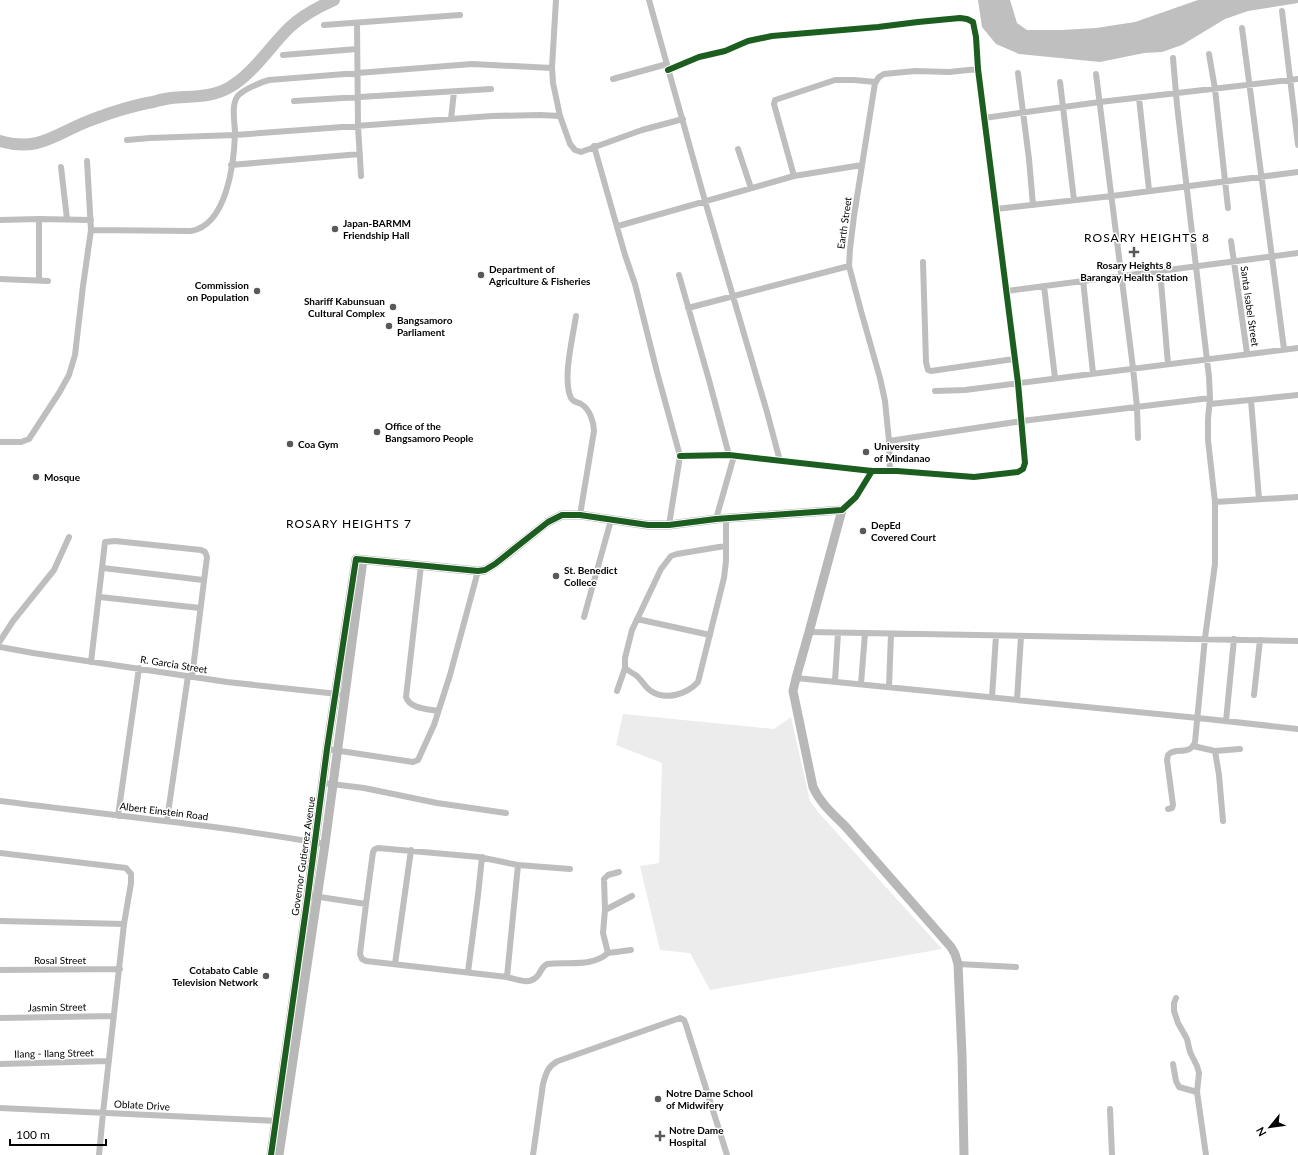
<svg xmlns="http://www.w3.org/2000/svg" width="1298" height="1155" viewBox="0 0 1298 1155" font-family="Lato,sans-serif">
	<style>
		.green { fill: #ececec }
		.water { fill: #bfbfbf }
		.lines { fill: none; stroke-linecap: round; stroke-linejoin: round }
		.river { stroke: #bfbfbf; stroke-width: 12 }
		.street { stroke: #bebebe; stroke-width: 6 }
		.secondary { stroke: #b8b8b8; stroke-width: 9 }
		.cycleway-casing { stroke: #fff; stroke-width: 8 }
		.cycleway { stroke: #1b5e20; stroke-width: 6 }
		.poi-dot { fill: #595959; stroke: #fff; stroke-width: 1.5 }
		.labels { text-anchor: middle; stroke-width: 3; stroke-linejoin: round; paint-order: stroke }
		.poi-label { font-size: 10px; font-weight: bold; fill: #000; stroke: #fff; text-anchor: start }
		.street-label { font-size: 10px; fill: #000; stroke: #fff }
		.quarter-label { font-size: 12px; letter-spacing: 1px; fill: #000; stroke: #fff }
	</style>
	<rect width="100%" height="100%" fill="#fff"/>
	<path class="green" d="M623,714L774,729L791,717L810,801L819,813L942,949L710,990L690,953L660,950L640,866L659,863L662,763L616,745Z"/>
	<path class="water" d="M978,0H1010L1017,23L1027,30H1062L1096,28L1135,22L1198,0H1298V3L1248,11L1225,19L1182,45L1162,52L1144,53L1100,62L1019,54L996,44L982,27Z"/>
	<g class="lines">
		<path class="river" d="M0,141C38,152 54,135 86,122C109,113 129,106 153,102C159,100 165,99 171,98C191,96 212,98 230,87C254,73 270,46 290,27C303,15 318,7 334,0"/>
		<path class="street" d="M556,0L552,67L553,83L560,116L570,144L575,150L581,152L642,130L683,119
			M649,0L705,201L767,412L780,461
			M1282,11L1298,145
			M357,24L358,126L361,176
			M324,25L460,15
			M1242,28L1284,349
			M1209,54L1215,89L1228,208
			M283,55L357,49
			M668,70L699,57L725,51L748,41L772,36L878,27L918,22L960,18L967,19L973,22L976,37L978,69L1018,383L1025,463L1023,469L1018,472L974,477L897,471H872L729,455L680,456
			M1018,73L1029,159L1033,205
			M1096,74L1133,368L1137,407L1138,438
			M613,79L667,64
			M1060,82L1074,200
			M1139,98L1149,190
			M294,101L491,89
			M984,118L1100,102L1298,79
			M451,119L454,92
			M127,140L150,138L235,135L492,116L540,115L560,116
			M594,146L625,255L635,284L657,372L680,456L669,525
			M738,149L751,188
			M87,161L91,230
			M231,165L360,154
			M61,167L67,219
			M794,176L774,104L775,100L835,80H854L875,82
			M996,209L1112,196L1298,172
			M39,219V280
			M0,220L39,219L91,220
			M618,226L794,176L862,165
			M1231,241L1247,353
			M923,262L925,328L926,362L928,370L931,371L1014,359
			M1160,270L1168,364
			M679,275L709,380L729,455
			M0,279L48,281
			M1083,280L1093,373
			M1044,286L1055,378
			M1007,291L1298,253
			M688,308L849,266
			M576,316C573,336 562,380 571,398C574,403 578,402 581,404C590,409 594,423 594,431L580,515
			M935,391L965,390L1298,348
			M1251,400L1259,499
			M1210,404L1298,395
			M889,441L1022,421L1210,398
			M0,442H21L29,439L59,393L69,375L75,355L83,286L91,230L191,231C227,225 234,163 235,134C235,123 231,107 237,97C242,90 261,82 269,80L472,64L552,68
			M890,471L889,441L885,401L880,378L861,311L849,266L850,249L854,216L875,83L879,77L884,74L915,71L949,72L978,69
			M1215,502L1298,497
			M842,510L856,497L872,471
			M716,519L734,456
			M421,566L406,697C410,709 428,709 438,711
			M103,568L203,580
			M100,597L200,608
			M584,617L611,520
			M637,619L710,635
			M809,632L1298,641
			M0,641L13,621L54,570L69,537
			M0,647L33,653L227,682L338,694
			M91,662L105,542L115,541L201,550L205,552L207,557L192,677
			M625,668C629,672 634,673 638,677C643,682 646,688 651,691C666,701 687,694 698,682L724,578L726,561V519
			M796,678L1198,718L1298,729
			M835,681L838,633
			M861,684L865,633
			M889,687L891,634
			M617,691L625,668V658L632,630L661,569L671,556L677,554L725,546
			M1254,695L1260,640
			M992,697L996,636
			M1017,700L1021,636
			M1226,721L1234,639
			M1193,746L1215,751L1240,749
			M327,749L413,762L418,760L434,725L450,675L478,571
			M1215,751L1219,775L1223,821
			M323,783L364,788L437,803L506,813
			M0,801C109,815 217,825 325,844
			M1168,809L1172,808L1173,805L1167,760L1168,755C1176,746 1189,757 1195,742L1205,638L1215,564V502L1208,440V419L1210,398L1209,377L1177,105L1173,58
			M118,816L139,668
			M167,820L188,676
			M0,853L126,868L131,874V883L124,924L103,1113L99,1155
			M518,865L570,869
			M313,896L366,904L360,954L362,959L366,961L507,977C518,980 531,986 539,974C541,970 542,967 547,964C567,961 591,968 608,953L603,933L605,910L632,896
			M366,904L373,852L375,849L378,848L479,857L518,865L507,977
			M605,910L604,879L608,875L619,872
			M0,921L124,924
			M608,953L631,950
			M395,964L411,850
			M958,964L1016,967
			M0,970L120,969
			M468,972L478,895L482,857
			M1176,998L1174,1003V1011L1178,1023L1187,1039L1190,1052L1197,1066L1199,1073L1197,1092L1206,1155
			M0,1018L114,1016
			M0,1064L109,1061
			M1173,1064L1176,1081L1179,1087L1197,1092
			M0,1108L278,1121
			M1110,1109L1112,1155
			M533,1155L543,1084C546,1073 548,1066 558,1061L680,1018L684,1020L686,1025L727,1155"/>
		<path class="secondary" d="M271,1155L308,895L327,749L356,559L478,571L485,570L495,564L548,522L562,515H580L648,525H669L716,519L842,510L809,632L796,678L793,691L813,787C820,803 833,814 845,826L951,947L955,954L958,964L962,1055L964,1155
			M279,1155L325,844L363,560"/>
		<g class="cycleway-casing">
			<path id="cycleway" d="M668,70L699,57L725,51L748,41L772,36L878,27L918,22L960,18L967,19L973,22L976,37L978,69L1018,383L1025,463L1023,469L1018,472L974,477L897,471H872L729,455L680,456
				M271,1155L308,895L327,749L356,559L478,571L485,570L495,564L548,522L562,515H580L648,525H669L716,519L842,510L856,497L872,471"/>
		</g>
		<use href="#cycleway" class="cycleway"/>
	</g>
	<g class="poi-dot">
		<circle cx="335" cy="229" r="4"/>
		<path d="M1132 246h4v4h4v4h-4v4h-4v-4h-4v-4h4z"/>
		<circle cx="481" cy="275" r="4"/>
		<circle cx="257" cy="291" r="4"/>
		<circle cx="393" cy="307" r="4"/>
		<circle cx="389" cy="326" r="4"/>
		<circle cx="377" cy="432" r="4"/>
		<circle cx="290" cy="444" r="4"/>
		<circle cx="866" cy="452" r="4"/>
		<circle cx="36" cy="477" r="4"/>
		<circle cx="863" cy="531" r="4"/>
		<circle cx="556" cy="576" r="4"/>
		<circle cx="266" cy="976" r="4"/>
		<circle cx="658" cy="1099" r="4"/>
		<path d="M658 1130h4v4h4v4h-4v4h-4v-4h-4v-4h4z"/>
	</g>
	<g class="labels">
		<g class="poi-label">
			<text x="343" y="227">Japan-BARMM<tspan x="343" dy="12">Friendship Hall</tspan></text>
			<text x="1134" y="269" text-anchor="middle">Rosary Heights 8<tspan x="1134" dy="12">Barangay Health Station</tspan></text>
			<text x="489" y="273">Department of<tspan x="489" dy="12">Agriculture &amp; Fisheries</tspan></text>
			<text x="249" y="289" text-anchor="end">Commission<tspan x="249" dy="12">on Population</tspan></text>
			<text x="385" y="305" text-anchor="end">Shariff Kabunsuan<tspan x="385" dy="12">Cultural Complex</tspan></text>
			<text x="397" y="324">Bangsamoro<tspan x="397" dy="12">Parliament</tspan></text>
			<text x="385" y="430">Office of the<tspan x="385" dy="12">Bangsamoro People</tspan></text>
			<text x="298" y="448">Coa Gym</text>
			<text x="874" y="450">University<tspan x="874" dy="12">of Mindanao</tspan></text>
			<text x="44" y="481">Mosque</text>
			<text x="871" y="529">DepEd<tspan x="871" dy="12">Covered Court</tspan></text>
			<text x="564" y="574">St. Benedict<tspan x="564" dy="12">Collece</tspan></text>
			<text x="258" y="974" text-anchor="end">Cotabato Cable<tspan x="258" dy="12">Television Network</tspan></text>
			<text x="666" y="1097">Notre Dame School<tspan x="666" dy="12">of Midwifery</tspan></text>
			<text x="669" y="1134">Notre Dame<tspan x="669" dy="12">Hospital</tspan></text>
		</g>
		<g class="street-label">
			<text transform="translate(844 223) rotate(-82)" y="4">Earth Street</text>
			<text transform="translate(1250 306) rotate(82)" y="4">Santa Isabel Street</text>
			<text transform="translate(174 664) rotate(9)" y="4">R. Garcia Street</text>
			<text transform="translate(164 811) rotate(7)" y="4">Albert Einstein Road</text>
			<text transform="translate(303 856) rotate(-82)" y="4">Governor Gutierrez Avenue</text>
			<text x="60" y="964">Rosal Street</text>
			<text transform="translate(57 1007) rotate(-1)" y="4">Jasmin Street</text>
			<text transform="translate(54 1053) rotate(-1)" y="4">Ilang - Ilang Street</text>
			<text transform="translate(142 1105) rotate(3)" y="4">Oblate Drive</text>
		</g>
		<g class="quarter-label">
			<text x="1147" y="242">ROSARY HEIGHTS 8</text>
			<text x="349" y="528">ROSARY HEIGHTS 7</text>
		</g>
	</g>
	<g transform="translate(1270 1127) rotate(241)" stroke="#ffffff" stroke-width="3" paint-order="stroke">
	<path d="M0-3L7 15L0 10L-7 15Z" fill="#000000"/>
	<text y="-6" font-size="11" font-weight="bold" text-anchor="middle" fill="#000000">N</text>
	</g>
	<path d="M10 1139v6h96v-6" fill="none" stroke="#000000" stroke-width="2"/>
	<text x="16" y="1139" font-size="12" fill="#000000" stroke="#ffffff" stroke-width="3" paint-order="stroke">100 m</text>
</svg>
